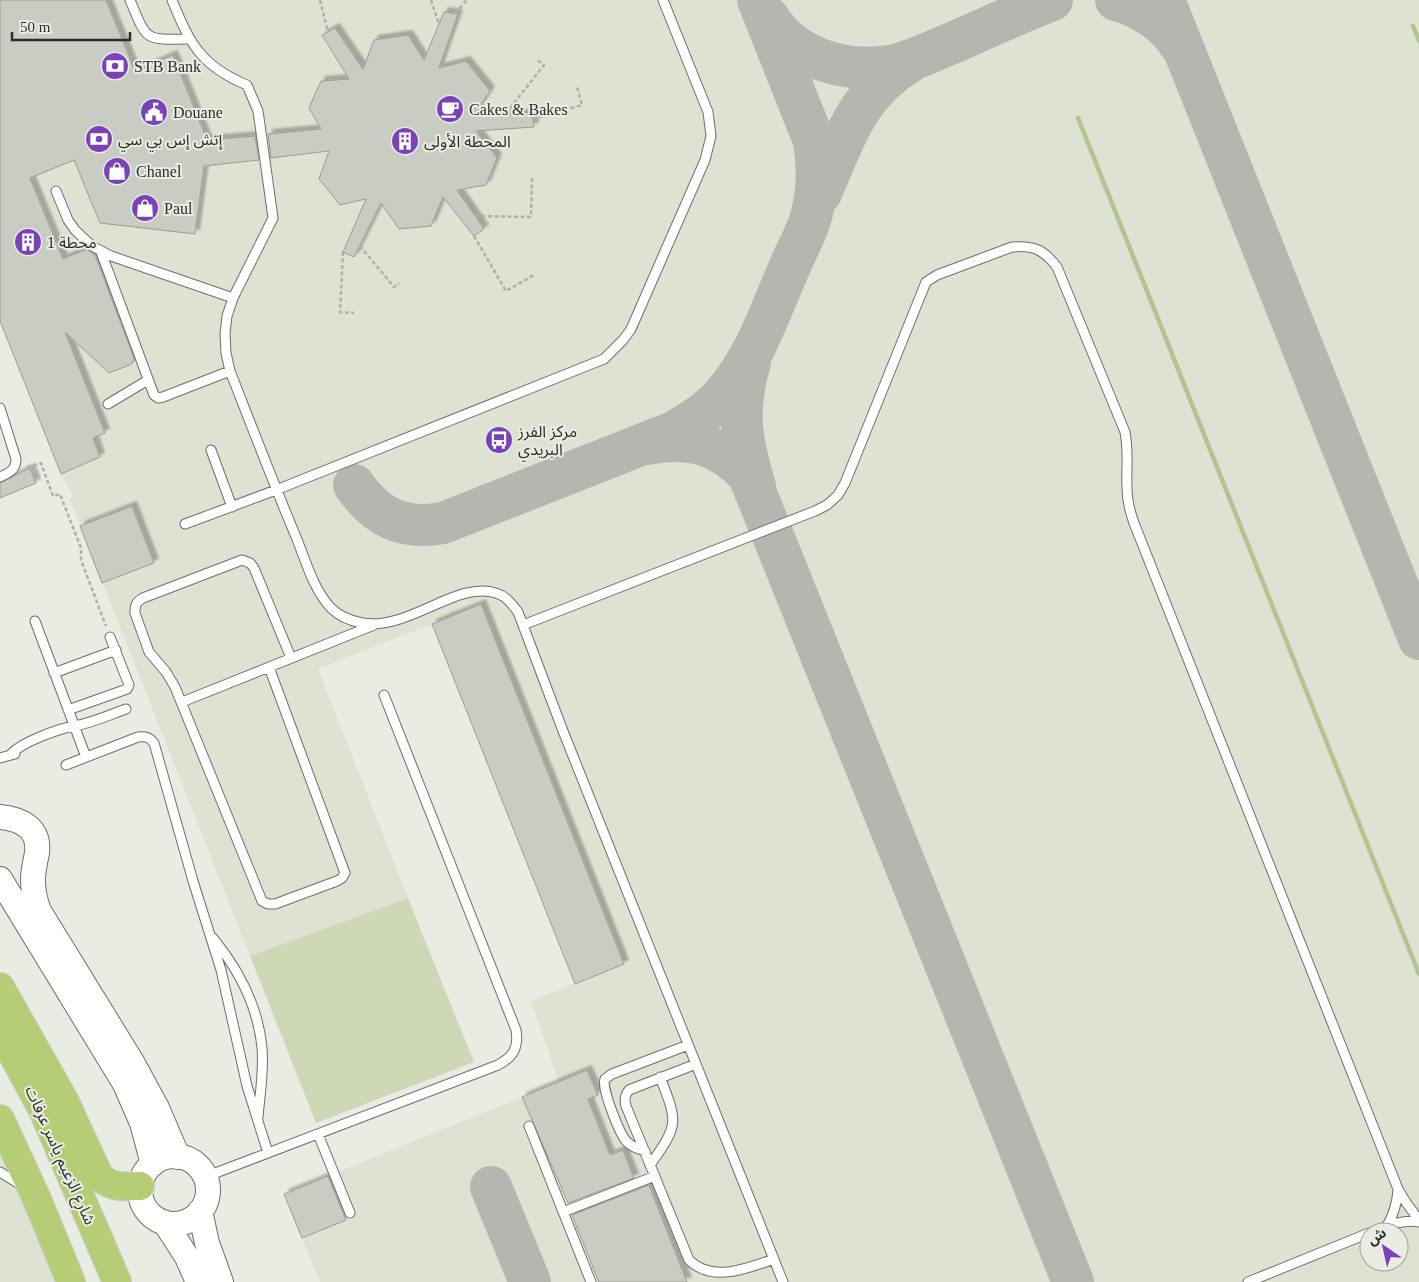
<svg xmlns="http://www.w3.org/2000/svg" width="1419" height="1282" viewBox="0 0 1419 1282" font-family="'Times New Roman','Noto Sans Arabic',serif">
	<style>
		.built { fill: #dde2d3; fill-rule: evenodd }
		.green { fill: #ced8b7 }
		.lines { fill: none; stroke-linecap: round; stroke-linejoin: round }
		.stream { stroke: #b4c38f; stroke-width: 4.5 }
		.taxiway { stroke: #b4b7b0; stroke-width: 42 }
		.building { fill: #c9ccc3; stroke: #9a9d95; filter: url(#shadow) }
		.lane-casing { stroke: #6d7068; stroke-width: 11 }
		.secondary-casing { stroke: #6d7068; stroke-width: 26 }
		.highway-casing { stroke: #c8c9c8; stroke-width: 30 }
		.path { stroke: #afb1aa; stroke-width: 2.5; stroke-dasharray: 4 2.5; stroke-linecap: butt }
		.lane { stroke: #fff; stroke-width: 9 }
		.secondary { stroke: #fff; stroke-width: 24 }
		.highway { stroke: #b5ce75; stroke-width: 28 }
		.labels { text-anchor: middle; stroke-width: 4; stroke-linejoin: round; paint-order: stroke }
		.poi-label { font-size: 16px; fill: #2d2e2b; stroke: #e9ece3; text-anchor: start }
		.street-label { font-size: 16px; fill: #2d2e2b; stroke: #e9ece3 }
	</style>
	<defs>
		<filter id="shadow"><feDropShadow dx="4.5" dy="-4.5" stdDeviation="1" flood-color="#0004"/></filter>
	</defs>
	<rect width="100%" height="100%" fill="#e9ece3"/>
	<path class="built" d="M0,0H1419V1282H320L302,1238L346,1220L328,1176L559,1082L531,1001L575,983L432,624L318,669L408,898L250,956L70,500L73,495L61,474L0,321ZM1369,1232H1399V1262H1369Z
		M0,1106L75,1282H0Z"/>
	<path class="green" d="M408,898L474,1062L316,1123L250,956Z"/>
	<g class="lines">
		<path class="stream" d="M1413,26L1419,41
			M1078,118L1419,974"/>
		<path class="taxiway" d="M1116,0C1141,7 1166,22 1180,45
			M1164,0L1419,639
			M768,17C793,58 843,73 889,66C909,63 930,52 950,44C984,29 1017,14 1052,0
			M821,193C845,138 856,94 911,61
			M750,362C736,410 741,440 755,486
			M646,444C688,436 720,443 749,476L1073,1282
			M354,485C377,518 403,530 443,523L676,431C693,420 711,410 724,394C756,357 771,309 790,266C797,249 808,231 812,213C818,189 818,165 814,141L758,0
			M491,1187L530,1282"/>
	</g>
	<path class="building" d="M0,0H106L135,71L173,55L207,140L255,136L259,160L204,166L195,234L100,223L74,160L30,178L63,259L86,249L95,255L134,358L132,364L109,373L65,332L105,433L93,438L100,457L61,474L0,321Z
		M444,12L458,14L439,68L466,61L490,91L474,115L532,114L534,127L476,131L497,158L486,185L457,190L484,229L474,236L443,197L431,226L399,229L381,203L354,257L343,252L366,199L340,205L319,179L329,151L271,158L268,134L321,129L309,108L321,81L349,79L322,35L335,28L363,69L374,40L408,35L424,60Z
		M30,468L36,483L0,498V483Z
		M132,506L154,563L102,583L80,526Z
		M481,604L624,964L575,984L432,624Z
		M587,1070L598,1095L588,1099L610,1155L623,1150L634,1178L568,1203L522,1097Z
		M328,1176L346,1220L302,1238L284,1194Z
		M649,1185L687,1282H599L572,1215Z"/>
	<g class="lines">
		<g class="lane-casing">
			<path id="lane" d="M130,0C147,41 144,40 189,39
				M172,0C190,44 201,66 247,85L258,111L260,125L273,218L233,298L227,316L225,334L226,353L230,371C252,427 273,482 296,537C306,561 313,589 331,608C339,616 351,621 362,623C409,631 457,580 496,593C506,596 512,604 518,612L563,731L783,1282
				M56,191L68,220L75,230L92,246L111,256L233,298
				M101,252L154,395L158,398L163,397L230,371
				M108,404L148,380
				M0,408L16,459C16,470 9,473 0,477
				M211,450L232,507
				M185,524L276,490L604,359L623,340L631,329L705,160L711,136L708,112L663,0
				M35,621L86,757
				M523,625L815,511L827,505L838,495L845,483L926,282L937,275L1012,247C1034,245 1044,250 1057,267L1125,432C1129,454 1126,467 1127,488C1127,500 1130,512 1134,523L1398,1189L1405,1201L1419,1220
				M269,667L345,873L342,878L337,881L275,904H268L262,901L175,687L166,672L149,652L135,613C135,605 136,602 143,598L242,560L250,563L254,568L291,658
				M54,673L116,650
				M182,702L374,625
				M68,710L127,689L129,685L110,637
				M11,754C22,742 58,729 74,726C92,723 109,715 126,709
				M0,758L15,754
				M66,765L138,737C146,736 149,737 154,743L193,881L221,970L247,1086L268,1153
				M213,938C239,970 258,1005 262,1048C264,1071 260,1094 258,1117
				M696,1064L629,1090C625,1095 624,1099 626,1106L689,1260C711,1282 744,1270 774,1259
				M529,1126L591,1282
				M318,1134L350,1213
				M645,1151C638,1149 632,1147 627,1142C620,1135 601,1088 605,1079L612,1074L688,1045
				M650,1165C679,1124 678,1123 660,1077
				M0,1172L21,1185
				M205,1177L498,1065C513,1057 519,1048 516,1030L384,695
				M563,1212L655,1176
				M1387,1226C1394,1214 1397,1204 1398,1190
				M1373,1232C1388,1226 1402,1219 1419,1222
				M1248,1282L1369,1233"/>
		</g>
		<g class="secondary-casing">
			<path id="secondary" d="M0,817C21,819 40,828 37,853C35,862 33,871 33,880C33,891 35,901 39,911L132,1062L157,1108L178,1157
				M0,879L125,1084L142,1123L153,1164
				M140 1190a34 34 0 1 1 68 0a34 34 0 1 1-68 0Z
				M200,1211L207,1243L221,1282
				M165,1223L187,1257L198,1282"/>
		</g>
		<g class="highway-casing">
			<path id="highway" d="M0,987L65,1102L99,1176C111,1188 124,1187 140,1186
				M0,1031L43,1110L117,1282
				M0,1119L36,1197L71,1282"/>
		</g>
		<path class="path" d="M320,0L328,32
			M431,0L439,24
			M455,13L467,0
			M511,115V107L544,65L536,59
			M533,119L582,105L577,87
			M475,216L531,217L532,176
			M474,236L506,291L534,275
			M360,246L394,287L399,283
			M343,252L340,312L354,313
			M27,467L41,463L53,496L60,494L81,548V560L106,626"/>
		<use href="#lane" class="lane"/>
		<use href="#secondary" class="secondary"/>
		<use href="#highway" class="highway"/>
	</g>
	<defs>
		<g id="bank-disc" transform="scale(1.4375)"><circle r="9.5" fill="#7942b9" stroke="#e9ece3"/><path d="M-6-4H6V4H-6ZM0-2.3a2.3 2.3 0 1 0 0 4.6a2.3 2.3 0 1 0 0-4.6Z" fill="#fff"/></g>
		<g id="cafe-disc" transform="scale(1.4375)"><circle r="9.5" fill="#7942b9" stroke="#e9ece3"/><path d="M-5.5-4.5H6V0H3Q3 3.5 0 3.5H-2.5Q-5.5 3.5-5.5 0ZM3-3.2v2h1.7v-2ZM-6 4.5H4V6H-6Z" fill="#fff"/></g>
		<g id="civic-disc" transform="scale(1.4375)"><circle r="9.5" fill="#7942b9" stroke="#e9ece3"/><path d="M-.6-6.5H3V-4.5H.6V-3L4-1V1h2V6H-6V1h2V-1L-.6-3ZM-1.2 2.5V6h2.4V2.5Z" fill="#fff"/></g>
		<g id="building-disc" transform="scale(1.4375)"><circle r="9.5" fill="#7942b9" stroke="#e9ece3"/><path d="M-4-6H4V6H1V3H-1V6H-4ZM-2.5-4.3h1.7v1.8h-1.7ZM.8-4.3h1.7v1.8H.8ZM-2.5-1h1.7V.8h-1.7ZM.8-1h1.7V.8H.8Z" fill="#fff"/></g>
		<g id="shop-disc" transform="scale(1.4375)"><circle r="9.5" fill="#7942b9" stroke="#e9ece3"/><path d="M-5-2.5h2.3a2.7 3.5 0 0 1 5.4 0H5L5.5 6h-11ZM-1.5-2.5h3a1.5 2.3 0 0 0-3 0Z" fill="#fff"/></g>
		<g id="bus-disc" transform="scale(1.4375)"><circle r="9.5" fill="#7942b9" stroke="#e9ece3"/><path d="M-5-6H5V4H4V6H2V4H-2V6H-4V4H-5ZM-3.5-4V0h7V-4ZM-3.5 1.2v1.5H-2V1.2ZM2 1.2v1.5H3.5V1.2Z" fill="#fff"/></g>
	</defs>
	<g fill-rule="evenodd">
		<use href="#bank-disc" x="115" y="66"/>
		<use href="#cafe-disc" x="450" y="109"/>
		<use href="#civic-disc" x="154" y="112"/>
		<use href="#bank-disc" x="99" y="139"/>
		<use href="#building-disc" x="405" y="141"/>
		<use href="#shop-disc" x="117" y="171"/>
		<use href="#shop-disc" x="145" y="208"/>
		<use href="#building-disc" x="28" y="242"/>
		<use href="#bus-disc" x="499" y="440"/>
	</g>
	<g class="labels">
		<g class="poi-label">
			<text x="134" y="72">STB Bank</text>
			<text x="469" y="115">Cakes &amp; Bakes</text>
			<text x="173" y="118">Douane</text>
			<text x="118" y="145">إتش إس بي سي</text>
			<text x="424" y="147">المحطة الأولى</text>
			<text x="136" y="177">Chanel</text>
			<text x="164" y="214">Paul</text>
			<text x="47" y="248">محطة 1</text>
			<text x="518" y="437">مركز الفرز<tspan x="518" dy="18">البريدي</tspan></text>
		</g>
		<g class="street-label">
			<text transform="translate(61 1155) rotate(66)" y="6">شارع الزعيم ياسر عرفات</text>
		</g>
	</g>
	<g transform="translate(1384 1247) rotate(326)"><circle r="24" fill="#e9ece3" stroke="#9ea099"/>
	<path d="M0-4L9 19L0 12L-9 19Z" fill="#7942b9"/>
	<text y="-8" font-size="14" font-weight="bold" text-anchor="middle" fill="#2d2e2b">ش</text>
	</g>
	<path d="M12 32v8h118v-8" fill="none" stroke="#2d2e2b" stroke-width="2.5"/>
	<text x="20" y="32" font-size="15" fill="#2d2e2b" stroke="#e9ece3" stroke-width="4" paint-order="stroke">50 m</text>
</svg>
